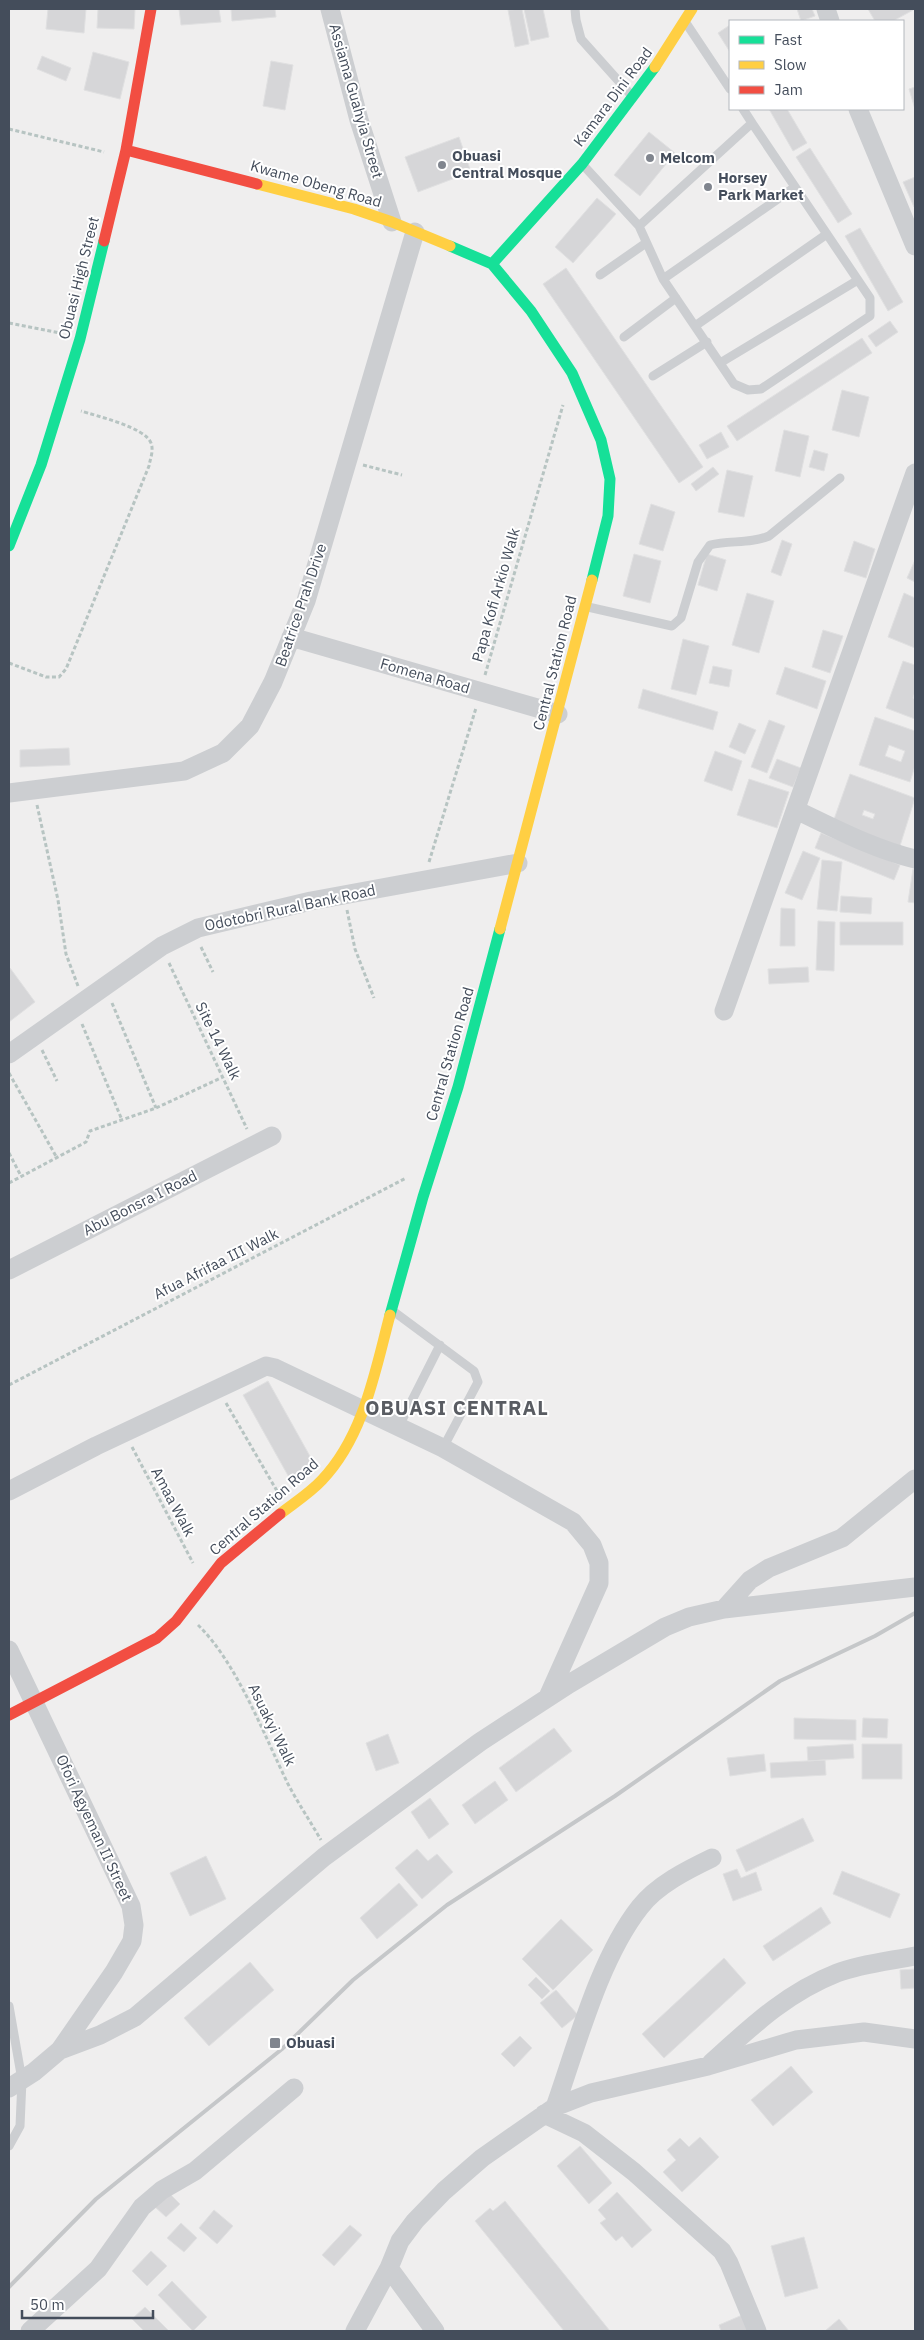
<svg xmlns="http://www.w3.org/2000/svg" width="924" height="2340" viewBox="0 0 924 2340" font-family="'IBM Plex Sans',sans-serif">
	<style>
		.building { fill: #d6d6d8; stroke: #e0e0e1; fill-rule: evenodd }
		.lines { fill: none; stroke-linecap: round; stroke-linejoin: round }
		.path { stroke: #b7c4c2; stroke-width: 3; stroke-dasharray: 4 2.5; stroke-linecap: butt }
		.lane { stroke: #ccced1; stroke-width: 9 }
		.street { stroke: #ccced1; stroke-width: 19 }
		.fast { stroke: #16e098; stroke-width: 11 }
		.slow { stroke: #ffcf43; stroke-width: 11 }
		.jam { stroke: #f24e42; stroke-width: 11 }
		.rail { stroke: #c5c7c9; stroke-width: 4 }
		.poi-dot { fill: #80858e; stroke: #fff; stroke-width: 2 }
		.labels { text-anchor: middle; stroke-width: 4; stroke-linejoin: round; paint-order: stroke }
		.street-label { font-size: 15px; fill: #444d5b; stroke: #fff }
		.poi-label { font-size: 15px; font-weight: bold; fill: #444d5b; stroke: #fff; text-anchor: start }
		.district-label { font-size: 20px; font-weight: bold; letter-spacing: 1px; fill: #595c62; stroke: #fff }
	</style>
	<rect width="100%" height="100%" fill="#efeeee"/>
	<path class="building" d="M48,9H86L84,33L46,29Z
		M98,9H135L134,29L97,28Z
		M179,9H219L221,22L181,25Z
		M231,9H275L276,17L232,21Z
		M522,9L529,44L515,47L508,10Z
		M524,9H543L549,37L531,41Z
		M797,9H812L815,16L801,21Z
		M868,9H915L893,21H875Z
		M730,25V52L718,33Z
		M93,52L129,62L120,99L84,90Z
		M42,56L71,68L66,81L37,69Z
		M271,61L293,65L285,110L263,106Z
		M915,87V109L909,89Z
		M769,109H787L807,143L793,151Z
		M649,132L675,153L640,196L614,175Z
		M459,137L471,172L418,192L405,157Z
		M810,148L852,214L838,223L796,157Z
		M915,177V206L914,207L903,182Z
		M597,198L616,214L573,263L555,247Z
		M860,228L903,302L888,311L845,236Z
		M566,268L703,467L679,483L543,284Z
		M890,321L898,332L876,347L868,336Z
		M862,338L872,353L737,441L727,426Z
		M842,390L869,397L859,437L832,430Z
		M784,430L809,436L800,477L775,471Z
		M721,432L729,447L707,459L699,445Z
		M814,450L828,454L824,471L809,467Z
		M713,467L719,474L696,491L691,484Z
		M727,470L753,476L744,517L718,512Z
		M651,504L675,512L663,551L639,544Z
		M782,540L792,544L781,576L771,572Z
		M854,541L875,549L866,578L844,571Z
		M634,554L661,561L650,603L623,596Z
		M707,554L726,560L717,591L698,585Z
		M915,560V582L907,578Z
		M747,593L774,601L759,653L732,645Z
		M904,593L915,598V648L888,637Z
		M823,630L843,636L830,673L812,667Z
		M683,639L709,646L696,695L671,689Z
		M903,661L915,665V692L913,698L915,699V719L886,708Z
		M713,666L732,670L729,687L709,683Z
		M785,667L826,681L817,709L776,694Z
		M643,689L718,712L713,730L638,708Z
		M875,717L915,731V766L910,782L859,765ZM889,745L905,751L901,762L885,756Z
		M769,720L785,726L767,773L751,767Z
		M739,723L756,730L745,754L729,747Z
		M69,748L70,765L20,767V750Z
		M715,751L742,761L732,791L704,781Z
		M777,759L801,768L793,787L769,778Z
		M850,774L915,798L899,849L832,825ZM864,810L875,814L873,819L862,815Z
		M749,779L789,792L777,828L737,815Z
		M821,833L900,865L894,880L815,848Z
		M803,851L820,858L802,900L785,893Z
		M822,860L842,862L837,911L817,909Z
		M913,869L915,870V903L908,902Z
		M841,896L872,898L871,914L840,912Z
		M781,908L795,909V946H780Z
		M818,921L835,922L834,971L816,970Z
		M840,922H903V945H840Z
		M808,967L809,982L769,984L768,969Z
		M10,968L35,1002L9,1022V970Z
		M268,1381L316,1467L291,1481L243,1395Z
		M794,1718L856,1720V1740L794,1739Z
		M863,1718L888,1719L887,1738L862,1737Z
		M554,1728L572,1751L516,1792L499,1768Z
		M388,1734L399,1763L376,1771L366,1743Z
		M853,1744L854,1758L808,1761L807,1747Z
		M862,1744H902V1779H862Z
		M764,1754L766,1771L730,1776L727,1758Z
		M825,1760L826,1775L771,1778L770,1763Z
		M495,1781L508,1800L475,1824L462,1805Z
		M430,1798L449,1824L429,1839L411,1812Z
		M803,1818L814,1841L746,1872L736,1850Z
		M417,1849L428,1861L437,1854L453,1872L422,1899L395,1868Z
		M206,1856L226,1899L190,1916L170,1873Z
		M737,1869L741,1878L756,1872L762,1890L733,1901L723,1874Z
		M842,1871L900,1894L890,1918L833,1894Z
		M399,1883L418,1905L377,1939L360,1918Z
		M821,1907L831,1923L773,1961L763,1946Z
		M561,1919L593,1950L553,1990L522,1959Z
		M724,1958L746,1983L664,2058L642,2034Z
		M250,1962L274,1990L209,2046L184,2018Z
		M915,1969V1988L901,1989L900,1970Z
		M536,1977L550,1991L542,1999L528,1985Z
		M556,1990L578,2015L562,2028L540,2003Z
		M520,2036L532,2048L514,2067L501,2054Z
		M791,2066L813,2092L773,2126L751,2100Z
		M700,2137L719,2157L682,2192L663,2172L676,2160L667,2150L680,2138L689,2147Z
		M580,2146L612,2183L589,2204L557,2166Z
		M168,2192L180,2204L166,2217L154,2206Z
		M617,2192L652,2230L632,2248L622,2236L616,2241L600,2223L606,2219L598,2210Z
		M505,2201L610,2331H564L475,2221L490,2208L493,2211Z
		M214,2210L233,2226L217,2244L199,2228Z
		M181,2223L197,2238L184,2252L167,2238Z
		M350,2225L362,2235L334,2266L322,2255Z
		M804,2237L818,2288L785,2297L771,2246Z
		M151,2251L167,2266L147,2286L132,2271Z
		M172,2281L207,2317L193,2331L158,2295Z
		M145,2307L169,2331H144L132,2319Z
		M747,2313L755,2331H721L719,2325Z
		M839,2319L849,2331H825Z"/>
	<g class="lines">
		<path class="path" d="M9,129L104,152
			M9,323L60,333
			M363,465L402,475
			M9,663L46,677H59L66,669L149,466C150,459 154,451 151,443C145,427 96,416 81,411
			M485,675L563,405
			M37,805L58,900L66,954L78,986
			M429,862L476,708
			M347,910L355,949L374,998
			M201,947L213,972
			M169,963L247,1129
			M112,1003L156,1108
			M82,1024L122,1120
			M42,1050L57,1081
			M9,1073L57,1158
			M9,1153L21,1176
			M9,1183L86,1142L90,1131L156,1108L223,1077
			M9,1385L406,1178
			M226,1403L277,1491
			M132,1447L193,1563
			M198,1625C237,1663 264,1735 288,1784C298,1803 310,1821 321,1840"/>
		<path class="lane" d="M575,9L576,20L581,39L632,96
			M686,23L730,89
			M584,166L639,226L752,123L743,109
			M639,226L663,279L734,384L748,390L761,389L870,316V298L752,123
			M600,275L646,243
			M663,279L795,187
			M695,326L827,234
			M624,337L676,298
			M720,363L858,280
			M653,376L707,342
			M588,607L672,626L681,618L698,562L710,545C730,540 750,544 769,536L840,478
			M393,1311L474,1371L478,1382L443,1448
			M399,1426L440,1345
			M9,2006L22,2080L20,2126L9,2146"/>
		<path class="street" d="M330,9L359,120L392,222
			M826,9L830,21
			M858,109L915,246
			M291,637L558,714
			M9,793L184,771L223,753L250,726L273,682L306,601L415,232
			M796,810C834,828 873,849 915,859
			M724,1011L915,473
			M9,1054L162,946L198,928L311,901L518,863
			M9,1270L272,1136
			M9,1491L96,1446L266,1366L275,1368L443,1448L573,1522L592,1545L599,1563V1583L548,1697
			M724,1609L750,1580L769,1568L842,1538L915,1479
			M9,1650L131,1906L134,1925L132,1941L114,1972L60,2050L34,2072L9,2088
			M60,2050L100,2035L135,2017L324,1857L480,1742L569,1684L665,1627L689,1617L724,1609L915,1587
			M711,2063C751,2027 786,1993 837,1973C861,1964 890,1961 915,1956
			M555,2107C577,2045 599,1959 640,1907C657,1885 687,1870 712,1858
			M544,2114L584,2133L634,2172L722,2251L729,2263L757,2331
			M389,2268L435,2331
			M30,2331L98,2269L142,2207L162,2190L195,2171L294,2088
			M355,2331L389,2268L400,2241L415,2221L444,2191L482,2158L555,2107L591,2093L708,2066L796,2040L864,2032L915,2039"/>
		<path class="fast" d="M450,246L492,264L531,311L572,373L601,440L610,479L608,516L592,580
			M492,264L582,164L655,67
			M9,546L41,465L80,339L104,241
			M390,1315L423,1197L458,1087L500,929"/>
		<path class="slow" d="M655,67L692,9
			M257,184L354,209L392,222L450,246
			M500,929L592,580
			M280,1514C294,1503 310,1493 322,1480C364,1436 375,1371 390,1315"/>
		<path class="jam" d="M126,150L257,184
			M104,241L126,150L151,9
			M9,1715L157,1638L176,1621L221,1563L280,1514"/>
		<path class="rail" d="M9,2287L96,2199L282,2049L353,1980L447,1905L615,1796L780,1681L875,1636L915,1613"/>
	</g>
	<g class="poi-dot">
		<circle cx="650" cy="158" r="5"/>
		<circle cx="442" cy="165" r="5"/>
		<circle cx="708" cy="187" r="5"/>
		<rect x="269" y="2037" width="12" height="12" rx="2.5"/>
	</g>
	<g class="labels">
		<g class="street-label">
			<text transform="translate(613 97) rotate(-53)" y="5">Kamara Dini Road</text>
			<text transform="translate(356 101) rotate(74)" y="5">Assiama Guahyia Street</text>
			<text transform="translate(316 184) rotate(16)" y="5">Kwame Obeng Road</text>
			<text transform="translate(79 278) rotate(-76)" y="5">Obuasi High Street</text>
			<text transform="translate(496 595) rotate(-74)" y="5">Papa Kofi Arkio Walk</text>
			<text transform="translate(301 605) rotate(-71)" y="5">Beatrice Prah Drive</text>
			<text transform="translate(555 663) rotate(-76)" y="5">Central Station Road</text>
			<text transform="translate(425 676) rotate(16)" y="5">Fomena Road</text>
			<text transform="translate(290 908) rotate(-12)" y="5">Odotobri Rural Bank Road</text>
			<text transform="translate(218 1041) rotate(64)" y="5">Site 14 Walk</text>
			<text transform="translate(450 1054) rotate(-74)" y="5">Central Station Road</text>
			<text transform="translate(140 1203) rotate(-27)" y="5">Abu Bonsra I Road</text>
			<text transform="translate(216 1264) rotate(-27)" y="5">Afua Afrifaa III Walk</text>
			<text transform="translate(173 1502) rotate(62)" y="5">Amaa Walk</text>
			<text transform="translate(264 1507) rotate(-41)" y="5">Central Station Road</text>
			<text transform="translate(272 1725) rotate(64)" y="5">Asuakyi Walk</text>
			<text transform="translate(94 1828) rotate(65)" y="5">Ofori Agyeman II Street</text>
		</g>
		<g class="poi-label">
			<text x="452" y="161">Obuasi<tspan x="452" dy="17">Central Mosque</tspan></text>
			<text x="660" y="163">Melcom</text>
			<text x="718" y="183">Horsey<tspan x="718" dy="17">Park Market</tspan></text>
			<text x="286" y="2048">Obuasi</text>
		</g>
		<g class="district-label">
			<text x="457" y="1415">OBUASI CENTRAL</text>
		</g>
	</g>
	<rect width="924" height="2340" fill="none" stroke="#444d5b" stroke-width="20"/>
	<rect x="729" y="20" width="175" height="90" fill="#ffffff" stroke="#b4b8bd"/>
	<rect x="739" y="36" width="25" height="8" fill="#16e098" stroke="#b4b8bd"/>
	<text x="774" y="45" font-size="15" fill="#444d5b">Fast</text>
	<rect x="739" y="61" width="25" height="8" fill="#ffcf43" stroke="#b4b8bd"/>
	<text x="774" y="70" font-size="15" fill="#444d5b">Slow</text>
	<rect x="739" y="86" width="25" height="8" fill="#f24e42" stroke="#b4b8bd"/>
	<text x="774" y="95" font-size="15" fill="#444d5b">Jam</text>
	<path d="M22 2310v8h131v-8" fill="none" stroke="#444d5b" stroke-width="2.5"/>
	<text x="30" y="2310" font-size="15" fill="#444d5b" stroke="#ffffff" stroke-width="4" paint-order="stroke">50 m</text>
</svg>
